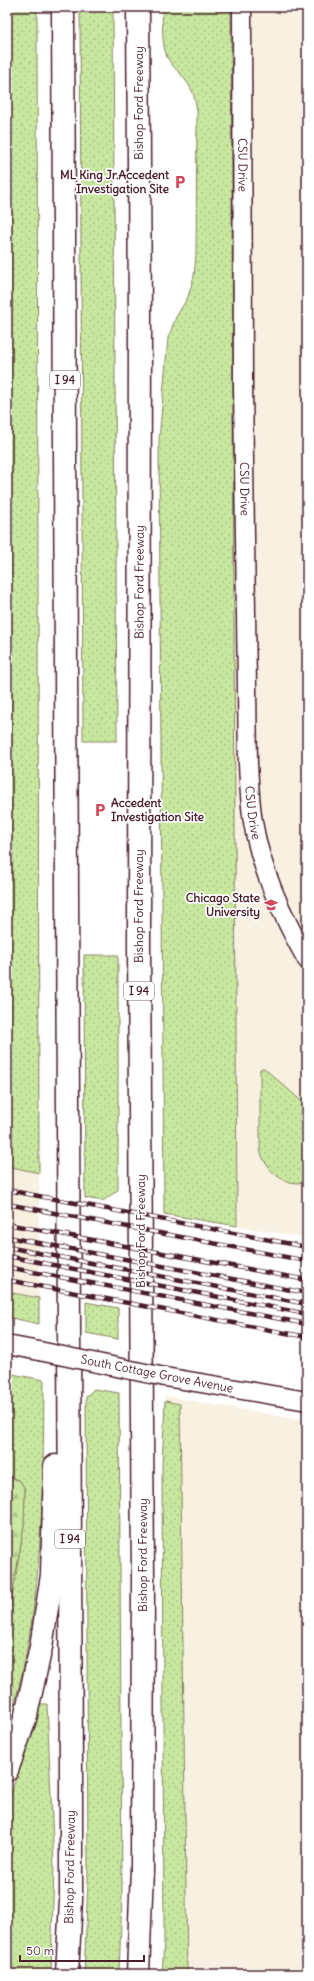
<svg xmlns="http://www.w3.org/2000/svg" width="314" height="1981" viewBox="0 0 314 1981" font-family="Delius,sans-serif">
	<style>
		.built { fill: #f8f1e2 }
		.grass { fill: url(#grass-dots); stroke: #898365 }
		.forest { fill: url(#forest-firs); stroke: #898365 }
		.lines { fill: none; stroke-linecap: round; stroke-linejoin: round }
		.tertiary-casing { stroke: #4a1f2b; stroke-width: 21 }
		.motorway-casing { stroke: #4a1f2b; stroke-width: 25 }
		.tertiary { stroke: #fff; stroke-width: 18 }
		.motorway { stroke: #fff; stroke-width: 22 }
		.rail-casing { stroke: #4a1f2b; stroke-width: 4.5 }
		.rail { stroke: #fff; stroke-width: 3; stroke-dasharray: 9; stroke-linecap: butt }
		.tertiary-bridge-casing { stroke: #4a1f2b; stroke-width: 21; stroke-linecap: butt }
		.tertiary-bridge { stroke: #fff; stroke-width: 18 }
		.labels { text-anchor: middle; stroke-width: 3.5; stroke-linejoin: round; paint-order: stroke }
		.shield { fill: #fff; stroke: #80626b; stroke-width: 1 }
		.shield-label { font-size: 11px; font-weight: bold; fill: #4a1f2b }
		.street-label { font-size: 12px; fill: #4a1f2b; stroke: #fff }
		.poi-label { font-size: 12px; font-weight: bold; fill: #4a1f2b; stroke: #fff; text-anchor: end }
	</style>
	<defs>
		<pattern id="grass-dots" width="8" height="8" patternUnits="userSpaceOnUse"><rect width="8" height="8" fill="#c8e79f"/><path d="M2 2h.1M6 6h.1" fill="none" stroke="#adc689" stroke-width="1.8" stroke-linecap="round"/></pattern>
		<pattern id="forest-firs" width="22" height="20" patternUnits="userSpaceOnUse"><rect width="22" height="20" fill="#c8e79f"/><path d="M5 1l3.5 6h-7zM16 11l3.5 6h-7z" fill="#adc689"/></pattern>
	</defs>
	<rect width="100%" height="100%" fill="#fff"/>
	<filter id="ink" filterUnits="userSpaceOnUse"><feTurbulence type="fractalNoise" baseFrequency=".025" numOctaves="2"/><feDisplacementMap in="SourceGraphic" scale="8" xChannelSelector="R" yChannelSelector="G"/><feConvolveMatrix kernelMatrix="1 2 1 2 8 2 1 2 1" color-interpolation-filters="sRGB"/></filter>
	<g filter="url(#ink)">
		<path class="built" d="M231,7H307V1238L237,1226Z
			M7,1166L39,1173V1298L7,1292Z
			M165,1396L307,1421V1974H187L180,1404L165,1401Z"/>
		<path class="grass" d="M7,7H37L39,1173L7,1166Z
			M80,7H113L117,741H83Z
			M162,7H231L237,1226L164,1214L159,440L168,338L176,317L188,297L194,276L196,255L197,110C195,100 193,89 186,81C180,72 172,67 167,57C161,42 163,22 162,7Z
			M84,955H118V1190L103,1201L85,1198Z
			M262,1068H264L307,1106V1181C286,1189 264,1170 260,1149V1069Z
			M7,1292L39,1298V1324L7,1317Z
			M86,1302L118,1308V1339L86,1333Z
			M7,1373L44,1380C43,1496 44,1616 7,1728V1627L24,1525L25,1489L20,1481L7,1476Z
			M94,1389L119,1393L122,1896L119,1974H84L88,1882L86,1397Z
			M165,1401L180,1404L187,1974H162L164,1942L162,1466Z
			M40,1704H47L54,1866L51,1974H7V1806Z"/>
		<path class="forest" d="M7,1476L20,1481L25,1489L24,1525L7,1627Z"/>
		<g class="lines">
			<g class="tertiary-casing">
				<g id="tertiary">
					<path id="s1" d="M242,7L243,386L248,764C249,783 250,803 253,822C261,871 283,917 307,960"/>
					<path d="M7,1345L39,1351"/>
					<path d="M165,1377L307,1401"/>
				</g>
			</g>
			<g class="motorway-casing">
				<g id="motorway">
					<path d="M63,7L71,1773V1900L67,1974"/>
					<path d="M7,1770L25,1719L41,1647L52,1575L55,1466"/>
					<path id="s2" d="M138,1974L142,1869L143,1580L139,946L140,316L138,7"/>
				</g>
			</g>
			<use href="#tertiary" class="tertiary"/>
			<use href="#motorway" class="motorway"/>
			<g class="rail-casing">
				<path id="rail" d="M7,1190L307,1247
					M7,1204L307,1261
					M7,1224L307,1280
					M7,1237L307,1293
					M7,1247L307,1304
					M7,1256L307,1314
					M7,1267L307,1324
					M7,1280L307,1337"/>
			</g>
			<use href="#rail" class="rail"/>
			<g class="tertiary-bridge-casing">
				<path id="tertiary-bridge" d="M39,1351L165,1377"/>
			</g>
			<use href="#tertiary-bridge" class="tertiary-bridge"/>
		</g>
	</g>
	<defs>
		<g id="parking-bare" transform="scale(1.08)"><path d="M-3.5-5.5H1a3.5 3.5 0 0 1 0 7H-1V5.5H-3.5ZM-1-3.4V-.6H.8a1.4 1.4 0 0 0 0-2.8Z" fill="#d1495b" stroke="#fff" stroke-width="2.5" paint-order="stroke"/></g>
		<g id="university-bare" transform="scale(1.08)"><path d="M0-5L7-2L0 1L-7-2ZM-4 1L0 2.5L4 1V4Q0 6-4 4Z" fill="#d1495b" stroke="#fff" stroke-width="2.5" paint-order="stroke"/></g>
	</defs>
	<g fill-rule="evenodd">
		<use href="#parking-bare" x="180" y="182"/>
		<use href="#parking-bare" x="100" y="810"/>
		<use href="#university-bare" x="271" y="905"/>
	</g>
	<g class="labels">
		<g class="shield">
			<rect x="50" y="371" width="30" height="18" rx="3"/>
			<rect x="124" y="982" width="30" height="18" rx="3"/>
			<rect x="55" y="1530" width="30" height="18" rx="3"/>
		</g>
		<g class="shield-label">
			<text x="65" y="384">I 94</text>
			<text x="139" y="995">I 94</text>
			<text x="70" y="1543">I 94</text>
		</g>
		<g class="street-label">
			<text transform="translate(139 103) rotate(-90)" y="4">Bishop Ford Freeway</text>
			<text dy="4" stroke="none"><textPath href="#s1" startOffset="158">CSU Drive</textPath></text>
			<text dy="4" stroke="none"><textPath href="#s1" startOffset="482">CSU Drive</textPath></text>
			<text dy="4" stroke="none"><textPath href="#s2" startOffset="1392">Bishop Ford Freeway</textPath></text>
			<text dy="4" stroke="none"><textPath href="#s1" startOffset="806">CSU Drive</textPath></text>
			<text dy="4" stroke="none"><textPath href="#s2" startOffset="1068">Bishop Ford Freeway</textPath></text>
			<text transform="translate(141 1231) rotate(-90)" y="4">Bishop Ford Freeway</text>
			<text transform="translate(157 1374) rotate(11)" y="4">South Cottage Grove Avenue</text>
			<text transform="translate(143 1555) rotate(-90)" y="4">Bishop Ford Freeway</text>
			<text transform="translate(70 1867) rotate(-89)" y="4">Bishop Ford Freeway</text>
		</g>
		<g class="poi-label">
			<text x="169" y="179">ML King Jr.Accedent<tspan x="169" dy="14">Investigation Site</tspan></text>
			<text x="111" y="807" text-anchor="start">Accedent<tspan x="111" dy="14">Investigation Site</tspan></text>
			<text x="260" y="902">Chicago State<tspan x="260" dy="14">University</tspan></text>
		</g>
	</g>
	<rect width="314" height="1981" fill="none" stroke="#fff" stroke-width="24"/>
	<rect x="12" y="12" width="290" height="1957" fill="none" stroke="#4a1f2b" stroke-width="1.5" filter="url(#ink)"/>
	<path d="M20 1955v6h124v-6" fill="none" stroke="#4a1f2b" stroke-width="2"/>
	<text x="26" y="1955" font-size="12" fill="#4a1f2b" stroke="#ffffff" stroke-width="3" paint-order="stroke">50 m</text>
</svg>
